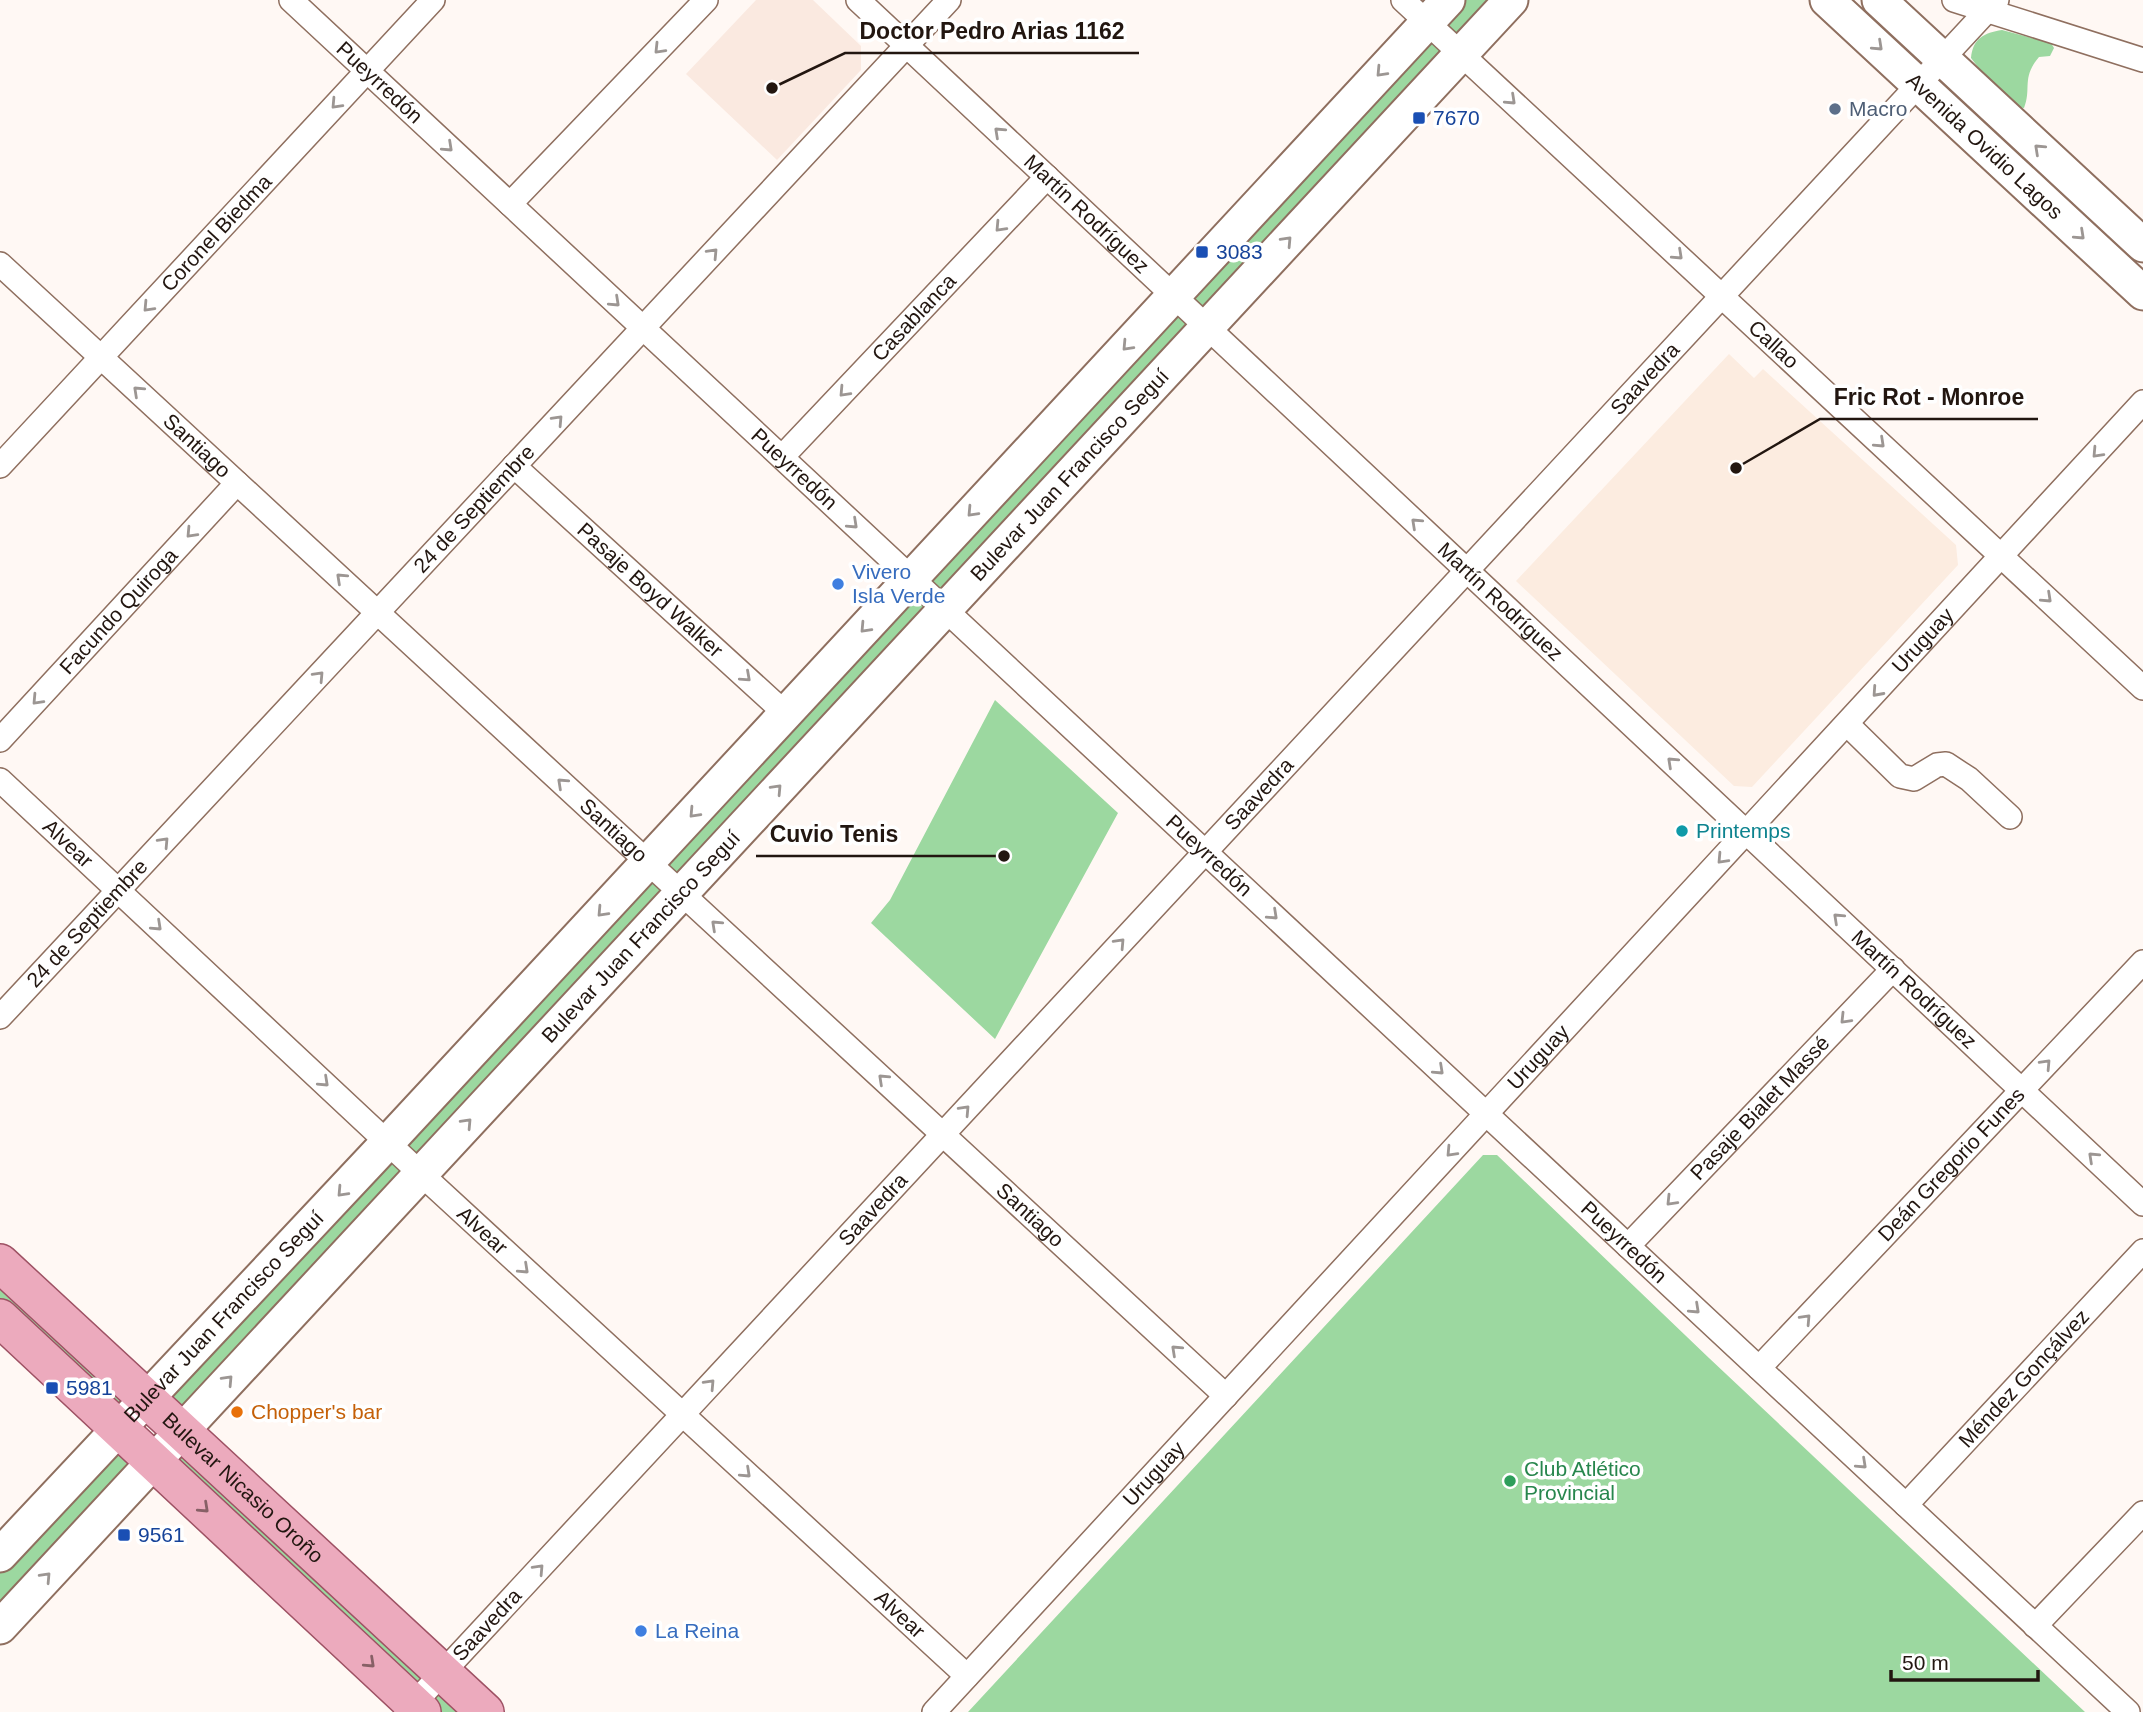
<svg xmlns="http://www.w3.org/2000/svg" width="2143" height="1712" viewBox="0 0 2143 1712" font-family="Helvetica,sans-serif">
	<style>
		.industrial { fill: #fcece0 }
		.built { fill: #fae9e0 }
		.green { fill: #9cd8a0; fill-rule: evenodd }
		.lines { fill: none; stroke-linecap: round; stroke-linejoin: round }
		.minor-casing { stroke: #8f6f5f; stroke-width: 26 }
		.secondary-casing { stroke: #8f6f5f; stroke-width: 37 }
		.primary-casing { stroke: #9e5264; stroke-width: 40 }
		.minor { stroke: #fff; stroke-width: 23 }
		.secondary { stroke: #fff; stroke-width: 33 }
		.primary { stroke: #ecaabd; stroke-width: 37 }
		.oneway { stroke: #9c9693 }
		.oneway2 { stroke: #876066 }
		.service-dot { fill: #5c6f8a; stroke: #fff; stroke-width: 2.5 }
		.transit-dot { fill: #1a4fb4; stroke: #fff; stroke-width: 2.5 }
		.shop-dot { fill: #3f7fe0; stroke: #fff; stroke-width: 2.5 }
		.culture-dot { fill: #0f9aa8; stroke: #fff; stroke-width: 2.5 }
		.food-dot { fill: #e8710a; stroke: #fff; stroke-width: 2.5 }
		.leisure-dot { fill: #2e9e5b; stroke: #fff; stroke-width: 2.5 }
		.labels { text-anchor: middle; stroke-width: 7; stroke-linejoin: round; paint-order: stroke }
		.street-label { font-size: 21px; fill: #221610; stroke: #fff }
		.service-label { font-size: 21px; fill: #4e5e75; stroke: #fff; text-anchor: start }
		.transit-label { font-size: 21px; fill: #164399; stroke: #fff; text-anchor: start }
		.shop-label { font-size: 21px; fill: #366cbe; stroke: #fff; text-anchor: start }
		.culture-label { font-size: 21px; fill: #0d838f; stroke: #fff; text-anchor: start }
		.food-label { font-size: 21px; fill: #c56008; stroke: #fff; text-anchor: start }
		.leisure-label { font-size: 21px; fill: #27864d; stroke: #fff; text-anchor: start }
		.leader { fill: none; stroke: #221610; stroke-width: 2.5 }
		.callout-dot { fill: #221610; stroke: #fff; stroke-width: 2.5 }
		.callout-label { font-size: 23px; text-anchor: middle; font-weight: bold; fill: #221610; stroke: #fff; stroke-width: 7; stroke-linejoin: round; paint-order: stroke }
	</style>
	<rect width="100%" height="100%" fill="#fff8f4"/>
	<path class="industrial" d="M1729,354L1754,378L1763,369L1956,545L1958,565L1752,787L1734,786L1516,581Z"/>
	<path class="built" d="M756,0H813L861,46V70L777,160L686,74Z"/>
	<path class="green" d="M1448,0H1511L182,1430L485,1712H422L154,1462L0,1627V1555L119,1429L0,1318V1263L147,1399ZM147,1399L181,1431L154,1461L119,1429Z
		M2002,30L2051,43L2054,48L2050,56L2039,57C2021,78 2032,88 2024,108L2017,107L1984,75L1971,58C1973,38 1984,33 2002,30Z
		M995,700L1118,813L995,1039L871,923L890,900Z
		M1483,1155H1497L1709,1358L2085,1712H968Z"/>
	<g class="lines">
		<g class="minor-casing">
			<g id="minor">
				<path id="s1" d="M291,0L2128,1712"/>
				<path id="s2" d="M858,0L2143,1204"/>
				<path id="s3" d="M1403,0L2143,688"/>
				<path d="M1954,0L2143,60"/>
				<path d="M510,204L706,0"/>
				<path id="s4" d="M0,264L1226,1396"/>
				<path id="s5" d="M782,457L1047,177"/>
				<path id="s6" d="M0,466L433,0"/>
				<path id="s7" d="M514,466L786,714"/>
				<path d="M1847,724L1900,776L1914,779L1937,765L1946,764L1969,779L2010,817"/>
				<path id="s8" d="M0,740L237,483"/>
				<path id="s9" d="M0,780L420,1173L967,1676"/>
				<path id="s10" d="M0,1017L949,0"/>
				<path id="s11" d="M1628,1246L1893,969"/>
				<path id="s12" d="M1759,1368L2143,962"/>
				<path id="s13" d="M1906,1505L2143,1251"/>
				<path d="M2035,1626L2143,1513"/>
				<path id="s14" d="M406,1712L1997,0"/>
				<path id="s15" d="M934,1712L2143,402"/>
			</g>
		</g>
		<g class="secondary-casing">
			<g id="secondary">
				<path id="s16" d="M1827,0L2143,293"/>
				<path d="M1879,0L2143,245"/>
				<path id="s17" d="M0,1555L388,1142L1448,0"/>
				<path id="s18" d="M0,1627L1511,0"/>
			</g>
		</g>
		<g class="primary-casing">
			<g id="primary">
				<path id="s19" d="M0,1263L485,1712"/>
				<path d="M0,1318L422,1712"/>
			</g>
		</g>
		<use href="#minor" class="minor"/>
		<use href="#secondary" class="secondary"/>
		<use href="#primary" class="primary"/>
	</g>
	<defs><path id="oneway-chevron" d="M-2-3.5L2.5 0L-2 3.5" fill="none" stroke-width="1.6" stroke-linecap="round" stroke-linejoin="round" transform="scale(1.75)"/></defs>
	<g class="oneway">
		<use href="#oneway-chevron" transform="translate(1878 46) rotate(43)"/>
		<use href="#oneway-chevron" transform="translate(659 49) rotate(134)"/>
		<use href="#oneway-chevron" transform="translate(1381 72) rotate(133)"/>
		<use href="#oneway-chevron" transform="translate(1511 100) rotate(43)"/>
		<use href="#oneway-chevron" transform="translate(336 104) rotate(133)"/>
		<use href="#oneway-chevron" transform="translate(999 132) rotate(-137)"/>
		<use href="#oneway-chevron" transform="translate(448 147) rotate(43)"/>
		<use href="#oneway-chevron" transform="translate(2039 149) rotate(-137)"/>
		<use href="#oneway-chevron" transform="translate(1000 227) rotate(133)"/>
		<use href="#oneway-chevron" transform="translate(2080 235) rotate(43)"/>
		<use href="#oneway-chevron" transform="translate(1287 241) rotate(-47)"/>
		<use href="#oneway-chevron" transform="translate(713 253) rotate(-47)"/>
		<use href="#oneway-chevron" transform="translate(1678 255) rotate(43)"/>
		<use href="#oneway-chevron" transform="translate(615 302) rotate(43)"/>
		<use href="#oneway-chevron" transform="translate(148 307) rotate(133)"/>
		<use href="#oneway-chevron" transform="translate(1127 346) rotate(133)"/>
		<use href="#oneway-chevron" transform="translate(138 391) rotate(-137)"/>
		<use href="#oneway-chevron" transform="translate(844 392) rotate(133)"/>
		<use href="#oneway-chevron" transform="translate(558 420) rotate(-47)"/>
		<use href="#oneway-chevron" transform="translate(1880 443) rotate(43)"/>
		<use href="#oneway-chevron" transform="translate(2097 453) rotate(133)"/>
		<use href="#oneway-chevron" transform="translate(972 512) rotate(133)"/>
		<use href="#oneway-chevron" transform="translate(1416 523) rotate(-137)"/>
		<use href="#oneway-chevron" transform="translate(853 524) rotate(43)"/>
		<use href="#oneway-chevron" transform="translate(191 533) rotate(133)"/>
		<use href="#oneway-chevron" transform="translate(341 578) rotate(-137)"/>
		<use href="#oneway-chevron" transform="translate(2047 598) rotate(43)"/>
		<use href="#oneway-chevron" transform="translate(865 628) rotate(133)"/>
		<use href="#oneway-chevron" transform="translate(319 676) rotate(-47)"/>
		<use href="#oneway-chevron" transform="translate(746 677) rotate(42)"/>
		<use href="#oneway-chevron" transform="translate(1877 692) rotate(132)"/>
		<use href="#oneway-chevron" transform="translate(37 700) rotate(133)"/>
		<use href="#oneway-chevron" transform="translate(1672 762) rotate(-137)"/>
		<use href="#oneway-chevron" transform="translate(562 783) rotate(-137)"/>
		<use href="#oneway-chevron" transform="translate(777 789) rotate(-47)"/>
		<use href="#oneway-chevron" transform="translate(694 813) rotate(133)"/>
		<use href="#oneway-chevron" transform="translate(164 842) rotate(-47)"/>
		<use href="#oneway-chevron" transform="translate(1722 859) rotate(133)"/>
		<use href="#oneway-chevron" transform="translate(602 912) rotate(133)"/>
		<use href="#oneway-chevron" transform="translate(1273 915) rotate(43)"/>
		<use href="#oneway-chevron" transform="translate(1838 918) rotate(-137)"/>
		<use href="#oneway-chevron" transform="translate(716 925) rotate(-137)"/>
		<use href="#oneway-chevron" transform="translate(157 926) rotate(43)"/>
		<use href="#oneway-chevron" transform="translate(1120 943) rotate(-47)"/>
		<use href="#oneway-chevron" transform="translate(1845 1019) rotate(134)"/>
		<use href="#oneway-chevron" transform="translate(2046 1064) rotate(-47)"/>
		<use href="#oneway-chevron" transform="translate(1439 1070) rotate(43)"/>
		<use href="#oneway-chevron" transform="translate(883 1079) rotate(-137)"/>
		<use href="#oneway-chevron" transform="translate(324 1082) rotate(43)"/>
		<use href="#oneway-chevron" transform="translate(965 1110) rotate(-47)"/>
		<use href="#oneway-chevron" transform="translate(467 1123) rotate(-47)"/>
		<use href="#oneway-chevron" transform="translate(1451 1152) rotate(133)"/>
		<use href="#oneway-chevron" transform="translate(2093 1157) rotate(-137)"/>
		<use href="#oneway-chevron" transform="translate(342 1192) rotate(133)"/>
		<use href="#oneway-chevron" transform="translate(1671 1201) rotate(134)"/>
		<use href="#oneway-chevron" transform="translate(524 1269) rotate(43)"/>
		<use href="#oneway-chevron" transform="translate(1695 1309) rotate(43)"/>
		<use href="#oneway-chevron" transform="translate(1806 1319) rotate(-47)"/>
		<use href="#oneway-chevron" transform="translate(1176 1350) rotate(-137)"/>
		<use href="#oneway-chevron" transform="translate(228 1380) rotate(-47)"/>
		<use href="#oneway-chevron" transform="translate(710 1384) rotate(-47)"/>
		<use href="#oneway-chevron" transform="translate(1862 1464) rotate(43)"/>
		<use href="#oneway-chevron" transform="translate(746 1473) rotate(43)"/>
		<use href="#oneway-chevron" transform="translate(539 1569) rotate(-47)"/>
		<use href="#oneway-chevron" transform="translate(46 1577) rotate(-47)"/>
	</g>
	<g class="oneway2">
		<use href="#oneway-chevron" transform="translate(204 1508) rotate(43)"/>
		<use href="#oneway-chevron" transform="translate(370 1663) rotate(43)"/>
	</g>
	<circle class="service-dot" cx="1835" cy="109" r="7"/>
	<g class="transit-dot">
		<rect x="1412" y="111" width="14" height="14" rx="3.5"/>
		<rect x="1195" y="245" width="14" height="14" rx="3.5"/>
		<rect x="45" y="1381" width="14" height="14" rx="3.5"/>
		<rect x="117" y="1528" width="14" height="14" rx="3.5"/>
	</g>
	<g class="shop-dot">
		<circle cx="838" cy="584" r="7"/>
		<circle cx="641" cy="1631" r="7"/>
	</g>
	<circle class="culture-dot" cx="1682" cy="831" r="7"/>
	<circle class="food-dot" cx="237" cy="1412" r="7"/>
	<circle class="leisure-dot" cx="1510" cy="1481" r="7"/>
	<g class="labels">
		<g class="street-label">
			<text dy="7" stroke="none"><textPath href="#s1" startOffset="121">Pueyrredón</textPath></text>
			<text dy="7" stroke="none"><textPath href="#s16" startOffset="215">Avenida Ovidio Lagos</textPath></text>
			<text dy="7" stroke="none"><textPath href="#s2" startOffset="313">Martín Rodríguez</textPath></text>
			<text dy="7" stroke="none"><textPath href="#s6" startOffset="318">Coronel Biedma</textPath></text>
			<text dy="7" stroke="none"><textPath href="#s5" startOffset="192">Casablanca</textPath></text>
			<text dy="7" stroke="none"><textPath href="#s3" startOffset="506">Callao</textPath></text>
			<text dy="7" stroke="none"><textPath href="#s14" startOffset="1820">Saavedra</textPath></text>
			<text dy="7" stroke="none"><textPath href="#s4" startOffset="268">Santiago</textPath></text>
			<text dy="7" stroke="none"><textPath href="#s1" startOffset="688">Pueyrredón</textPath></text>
			<text dy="7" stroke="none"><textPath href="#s18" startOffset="1572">Bulevar Juan Francisco Seguí</textPath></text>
			<text dy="7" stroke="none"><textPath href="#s10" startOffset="695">24 de Septiembre</textPath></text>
			<text dy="7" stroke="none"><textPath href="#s7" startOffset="184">Pasaje Boyd Walker</textPath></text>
			<text dy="7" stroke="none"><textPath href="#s2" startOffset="880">Martín Rodríguez</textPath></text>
			<text dy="7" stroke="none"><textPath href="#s8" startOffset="175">Facundo Quiroga</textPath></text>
			<text dy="7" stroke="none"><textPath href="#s15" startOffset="1458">Uruguay</textPath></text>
			<text dy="7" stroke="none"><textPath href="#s14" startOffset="1253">Saavedra</textPath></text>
			<text dy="7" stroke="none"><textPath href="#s4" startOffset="835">Santiago</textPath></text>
			<text dy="7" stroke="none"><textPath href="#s9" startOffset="93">Alvear</textPath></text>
			<text dy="7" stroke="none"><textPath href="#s1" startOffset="1255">Pueyrredón</textPath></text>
			<text dy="7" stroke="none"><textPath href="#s10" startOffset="128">24 de Septiembre</textPath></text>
			<text dy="7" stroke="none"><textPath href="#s18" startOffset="942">Bulevar Juan Francisco Seguí</textPath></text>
			<text dy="7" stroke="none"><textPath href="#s2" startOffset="1447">Martín Rodríguez</textPath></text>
			<text dy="7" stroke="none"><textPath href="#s15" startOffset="891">Uruguay</textPath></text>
			<text dy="7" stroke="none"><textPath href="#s11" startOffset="191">Pasaje Bialet Massé</textPath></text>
			<text dy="7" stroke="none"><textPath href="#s12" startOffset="280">Deán Gregorio Funes</textPath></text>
			<text dy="7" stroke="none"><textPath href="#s14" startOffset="686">Saavedra</textPath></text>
			<text dy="7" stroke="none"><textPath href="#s4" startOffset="1402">Santiago</textPath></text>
			<text dy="7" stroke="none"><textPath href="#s9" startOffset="660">Alvear</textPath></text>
			<text dy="7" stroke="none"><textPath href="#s1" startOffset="1822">Pueyrredón</textPath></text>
			<text dy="7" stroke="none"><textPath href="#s17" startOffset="327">Bulevar Juan Francisco Seguí</textPath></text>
			<text dy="7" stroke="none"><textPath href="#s13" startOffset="173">Méndez Gonçálvez</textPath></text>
			<text dy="7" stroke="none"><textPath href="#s15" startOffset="324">Uruguay</textPath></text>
			<text dy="7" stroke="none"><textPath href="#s19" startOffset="331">Bulevar Nicasio Oroño</textPath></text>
			<text dy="7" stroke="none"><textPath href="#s9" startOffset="1227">Alvear</textPath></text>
			<text dy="7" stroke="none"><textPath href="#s14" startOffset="119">Saavedra</textPath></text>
		</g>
		<g class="service-label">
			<text x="1849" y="116">Macro</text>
		</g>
		<g class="transit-label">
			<text x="1433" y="125">7670</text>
			<text x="1216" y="259">3083</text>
			<text x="66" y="1395">5981</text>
			<text x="138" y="1542">9561</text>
		</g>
		<g class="shop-label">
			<text x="852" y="579">Vivero<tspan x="852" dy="24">Isla Verde</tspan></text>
			<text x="655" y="1638">La Reina</text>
		</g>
		<g class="culture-label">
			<text x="1696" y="838">Printemps</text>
		</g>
		<g class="food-label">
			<text x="251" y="1419">Chopper's bar</text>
		</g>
		<g class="leisure-label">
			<text x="1524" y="1476">Club Atlético<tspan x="1524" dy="24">Provincial</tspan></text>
		</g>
	</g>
	<path class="leader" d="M772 88L845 53H1139M1736 468L1820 419H2038M1004 856L912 856H756"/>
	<g class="callout-dot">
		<circle cx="772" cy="88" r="7"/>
		<circle cx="1736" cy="468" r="7"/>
		<circle cx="1004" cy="856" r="7"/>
	</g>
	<g class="callout-label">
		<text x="992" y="39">Doctor Pedro Arias 1162</text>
		<text x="1929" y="405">Fric Rot - Monroe</text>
		<text x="834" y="842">Cuvio Tenis</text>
	</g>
	<path d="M1891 1670v10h147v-10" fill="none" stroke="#221610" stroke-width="3.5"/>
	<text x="1902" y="1670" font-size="21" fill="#221610" stroke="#ffffff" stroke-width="5" paint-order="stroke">50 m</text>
</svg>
